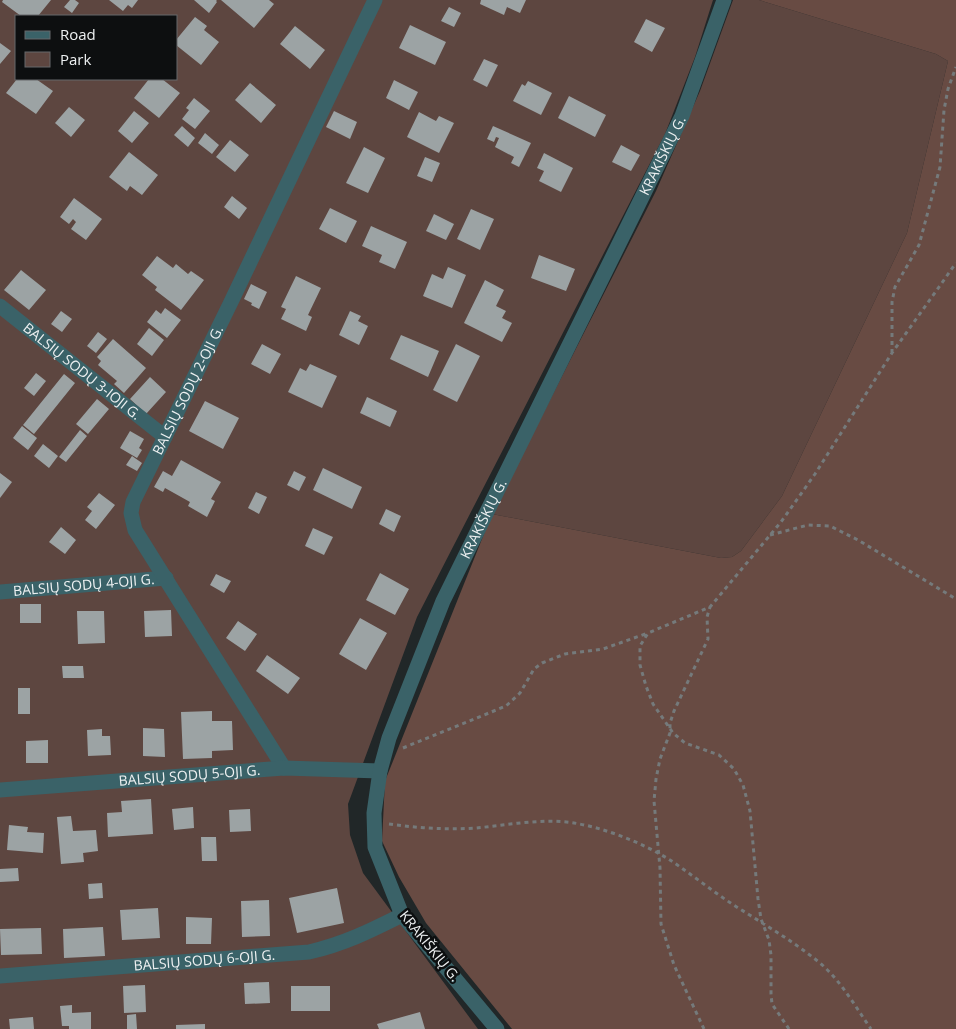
<svg xmlns="http://www.w3.org/2000/svg" width="956" height="1029" viewBox="0 0 956 1029" font-family="'Open Sans',sans-serif">
	<style>
		.green { fill: #5d4640; fill-rule: evenodd }
		.forest { fill: #684b43 }
		.building { fill: #9ca3a4 }
		.lines { fill: none; stroke-linecap: round; stroke-linejoin: round }
		.path { stroke: #757a7b; stroke-width: 3; stroke-dasharray: 4 4; stroke-linecap: butt }
		.street { stroke: #3a6268; stroke-width: 15 }
		.labels { text-anchor: middle; stroke-width: 5; stroke-linejoin: round; paint-order: stroke }
		.street-label { font-size: 14px; fill: #edf0f1; stroke: #0d0f10 }
	</style>
	<rect width="100%" height="100%" fill="#212728"/>
	<path class="green" d="M0,0H713L695,57L665,134L417,617L348,804L350,835L363,873L478,1029H0ZM16,16H176V79H16Z
		M733,0H759L936,54L948,61L907,233L782,496L741,551L732,557L721,558L492,514L656,191L700,91Z"/>
	<path class="forest" d="M759,0H956V1029H512L426,923L399,877L382,841L385,781L492,514L721,558L732,557L741,551L782,496L907,233L948,61L936,54Z"/>
	<path class="building" d="M3,0H51L38,16H21L2,2Z
		M70,0H75L79,3L72,13L64,7Z
		M109,0H138L132,8L128,5L123,11Z
		M194,0H217L216,1L217,2L209,13Z
		M221,0H269L274,4L254,28Z
		M481,0H526L520,13L507,7L504,15L480,4Z
		M449,7L461,13L454,27L441,21Z
		M195,17L207,26L204,30L219,42L201,65L176,45V40Z
		M646,19L665,28L652,52L634,42Z
		M410,25L446,42L435,65L399,48Z
		M295,26L325,50L310,69L280,44Z
		M0,43L11,51L0,64Z
		M484,59L498,65L487,87L473,80Z
		M17,79H36L53,91L36,114L6,93Z
		M149,79H162L180,93L159,118L134,98Z
		M394,80L418,92L409,110L386,98Z
		M528,81L552,93L541,115L513,101L522,84L525,86Z
		M250,83L276,105L261,123L235,100Z
		M569,96L606,115L595,137L558,118Z
		M194,98L210,111L195,129L182,119L189,110L186,108Z
		M69,107L85,120L71,137L55,123Z
		M134,111L149,123L132,143L118,131Z
		M334,111L357,122L350,139L326,127Z
		M419,112L436,121L439,116L454,123L439,153L407,137Z
		M182,126L195,138L188,147L174,135Z
		M493,126L531,143L519,167L511,163L514,157L495,147L499,138L496,137L494,142L487,139Z
		M205,133L219,145L212,154L198,143Z
		M230,140L249,155L235,172L216,157Z
		M621,145L640,155L631,171L612,162Z
		M364,147L385,158L368,193L346,183Z
		M129,152L158,175L142,195L130,186L127,191L109,177Z
		M544,153L573,168L561,192L539,181L544,171L537,168Z
		M425,157L440,163L432,182L417,176Z
		M232,196L247,208L239,219L224,207Z
		M74,198L102,219L86,240L71,229L76,222L73,219L69,224L60,217Z
		M330,208L357,221L346,243L319,229Z
		M471,209L494,219L480,250L457,239Z
		M434,214L454,224L446,240L426,231Z
		M371,226L407,242L395,269L379,262L382,255L362,246Z
		M539,255L575,269L566,291L531,278Z
		M157,256L173,268L176,264L188,274L191,271L204,280L181,310L155,290L157,287L142,275Z
		M448,267L466,275L452,308L423,296L432,274L443,279Z
		M21,270L46,290L29,310L4,290Z
		M296,276L321,288L308,315L312,317L306,331L281,319L286,309L281,307Z
		M485,280L504,290L496,306L506,311L502,318L512,323L502,342L464,323Z
		M251,284L267,292L259,309L251,305L252,303L244,299Z
		M165,308L181,320L167,338L147,322L156,310L161,314Z
		M61,311L72,319L62,332L51,324Z
		M350,311L361,316L358,321L368,326L359,345L339,335Z
		M149,328L164,340L152,356L137,344Z
		M98,332L107,339L96,353L87,346Z
		M401,335L439,351L428,377L390,359Z
		M113,339L146,368L124,393L114,384L117,381L98,365L101,361L97,357Z
		M262,344L281,354L270,374L251,364Z
		M456,344L480,356L457,402L433,390Z
		M310,364L337,376L322,408L288,392L300,368L306,371Z
		M36,373L46,381L34,396L24,388Z
		M64,374L75,383L34,434L23,425Z
		M150,377L166,392L146,414L130,399Z
		M367,397L397,411L390,427L360,413Z
		M97,399L109,409L88,434L76,424Z
		M205,401L239,418L223,449L189,431Z
		M22,426L37,438L28,450L13,438Z
		M80,430L87,436L66,462L59,457Z
		M130,431L144,439L139,448L142,450L137,458L120,448Z
		M43,444L58,456L49,468L34,456Z
		M132,456L142,463L137,471L126,465Z
		M181,460L221,482L211,499L215,501L207,517L188,506L190,502L165,488L163,492L154,487L163,471L172,476Z
		M323,468L362,487L352,509L313,490Z
		M294,471L306,477L299,491L287,485Z
		M0,473L12,482L0,498Z
		M256,492L267,497L259,514L248,508Z
		M99,493L115,505L96,529L85,520L92,511L87,507Z
		M386,509L401,516L394,532L379,524Z
		M61,527L76,540L65,554L49,542Z
		M313,528L333,537L324,555L305,546Z
		M380,573L409,589L395,615L366,600Z
		M216,574L231,581L224,593L210,585Z
		M20,604H41V623H20Z
		M171,610L172,636L145,637L144,611Z
		M77,611H104L105,643L78,644Z
		M360,618L387,633L366,670L339,654Z
		M238,621L257,634L245,651L226,638Z
		M267,655L300,678L288,694L256,671Z
		M62,666H83L84,678H63Z
		M18,688H30V714H18Z
		M212,711V721H232L233,750L212,751V758L183,759L181,712Z
		M143,728L164,729L165,757L143,756Z
		M102,729V736H110L111,755L88,756L87,730Z
		M48,740V763H26V741Z
		M151,799L153,834L108,837L107,813L122,812L121,801Z
		M193,807L194,828L174,830L172,809Z
		M250,809L251,831L230,832L229,810Z
		M71,816L73,831L96,830L98,851L83,853L84,862L61,864L57,817Z
		M9,825L28,827L27,832L44,833L43,853L7,850Z
		M201,837H216L217,861H202Z
		M18,868L19,881L0,882V869Z
		M102,883L103,898L89,899L88,884Z
		M337,888L344,923L297,933L289,898Z
		M269,900L270,936L242,937L241,901Z
		M158,908L160,938L122,940L120,910Z
		M186,917L212,918L211,944H186Z
		M103,927L105,956L64,958L63,929Z
		M41,928L42,954L1,955L0,929Z
		M269,982L270,1003L245,1004L244,983Z
		M145,985L146,1012L124,1013L123,986Z
		M291,986H330V1011H291Z
		M72,1005V1013L91,1012V1029H69V1026H62L60,1006Z
		M420,1012L425,1029H379L377,1024Z
		M136,1014L137,1029H127V1015Z
		M33,1017L34,1029H10L9,1019Z
		M205,1024V1029H176V1025Z"/>
	<g class="lines">
		<path class="path" d="M892,353V302L895,287L919,245L940,167L944,110L948,89L956,67
			M770,535L808,525L830,526L858,540L956,599
			M403,748L506,706L520,693L534,669L542,663L565,654L603,649L648,633
			M389,824C418,828 446,830 476,828C508,825 542,818 574,823C605,828 643,843 670,860C691,874 711,890 732,904C762,923 793,941 820,963C841,981 855,1006 871,1029
			M704,1029L674,965L661,924L660,868L654,801L656,779L660,759L670,733V723L674,711L708,639L707,617L710,607
			M789,1029L772,1004L771,994V955L769,940L761,919L758,899L750,811L743,785L734,769L719,755L685,743L673,733L653,704L646,686L640,665V646L648,633L710,607L781,522L815,474L892,353L956,263"/>
		<g class="street">
			<path id="s1" d="M0,306L165,437"/>
			<path id="s2" d="M0,592L166,578"/>
			<path id="s3" d="M284,768L135,530L131,513L133,502L231,302L375,0"/>
			<path id="s4" d="M0,790L284,768L380,771"/>
			<path id="s5" d="M0,976L309,952C344,944 370,931 402,915"/>
			<path id="s6" d="M497,1029L402,915L375,847L374,813L380,771L389,738L443,601L682,116L724,0"/>
		</g>
	</g>
	<g class="labels">
		<g class="street-label">
			<text dy="5" stroke="none"><textPath href="#s6" startOffset="976">KRAKIŠKIŲ G.</textPath></text>
			<text dy="5" stroke="none"><textPath href="#s1" startOffset="105">BALSIŲ SODŲ 3-IOJI G.</textPath></text>
			<text dy="5" stroke="none"><textPath href="#s3" startOffset="434">BALSIŲ SODŲ 2-OJI G.</textPath></text>
			<text dy="5" stroke="none"><textPath href="#s6" startOffset="571">KRAKIŠKIŲ G.</textPath></text>
			<text dy="5" stroke="none"><textPath href="#s2" startOffset="84">BALSIŲ SODŲ 4-OJI G.</textPath></text>
			<text dy="5" stroke="none"><textPath href="#s4" startOffset="190">BALSIŲ SODŲ 5-OJI G.</textPath></text>
			<text transform="translate(430 946) rotate(51)" y="5">KRAKIŠKIŲ G.</text>
			<text dy="5" stroke="none"><textPath href="#s5" startOffset="205">BALSIŲ SODŲ 6-OJI G.</textPath></text>
		</g>
	</g>
	<rect x="15" y="15" width="162" height="65" fill="#0d0f10" stroke="#67696a"/>
	<rect x="25" y="31" width="25" height="8" fill="#3a6268" stroke="#67696a"/>
	<text x="60" y="40" font-size="15" fill="#edf0f1">Road</text>
	<rect x="25" y="52" width="25" height="15" fill="#5d4640" stroke="#67696a"/>
	<text x="60" y="65" font-size="15" fill="#edf0f1">Park</text>
</svg>
